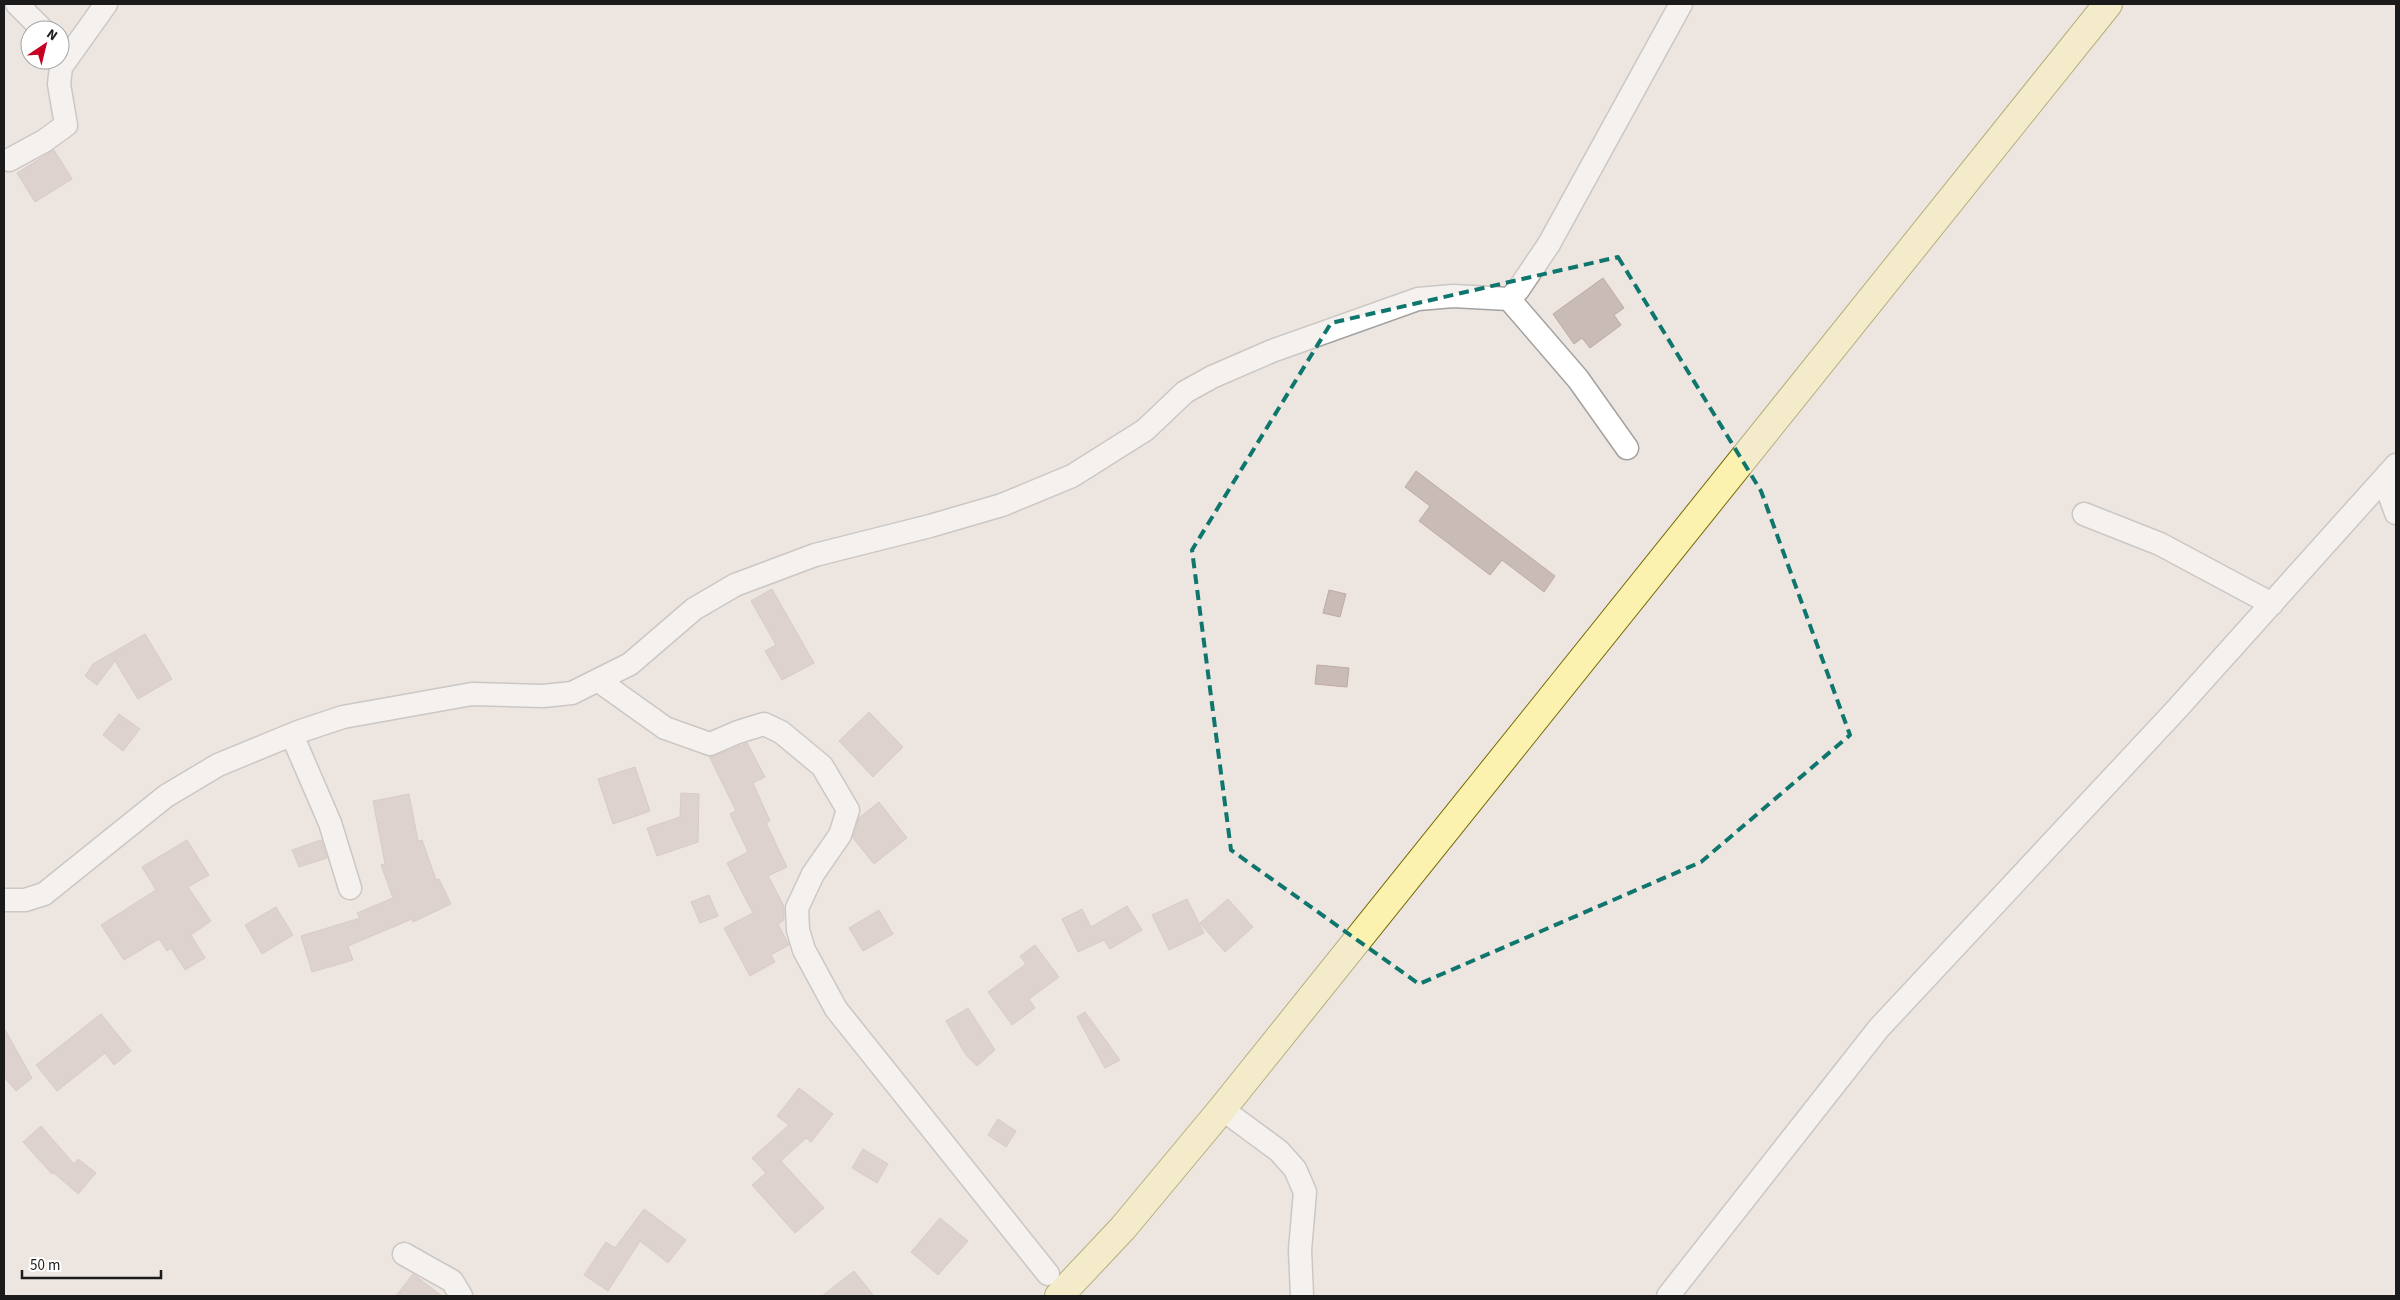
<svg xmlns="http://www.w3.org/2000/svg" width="2400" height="1300" viewBox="0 0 2400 1300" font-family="'Source Sans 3',sans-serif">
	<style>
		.building { fill: #c9bbb6; stroke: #bfaaa2 }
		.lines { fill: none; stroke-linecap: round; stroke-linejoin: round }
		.minor-casing { stroke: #a2a2a2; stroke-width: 25 }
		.secondary-casing { stroke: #736b01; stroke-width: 30 }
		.minor { stroke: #fff; stroke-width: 22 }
		.secondary { stroke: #fbf2b0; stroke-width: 28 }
		.marked { fill: none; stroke: #0f766e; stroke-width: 4; stroke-dasharray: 10 6; stroke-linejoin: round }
	</style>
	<rect width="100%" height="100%" fill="#ede6e0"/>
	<path class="building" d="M54,150L72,179L35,202L17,173Z
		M1603,278L1624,308L1614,315L1621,325L1590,348L1582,338L1574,344L1553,314Z
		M1416,471L1555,576L1544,592L1502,560L1490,575L1419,521L1430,506L1405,487Z
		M772,589L814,663L782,680L765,651L776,645L751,601Z
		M1329,590L1346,594L1340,617L1323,613Z
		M145,634L172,679L138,699L115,661L97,685L85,676L93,664Z
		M1317,665L1349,668L1347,687L1315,684Z
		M869,712L903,747L873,777L839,741Z
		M119,714L140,729L123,751L103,735Z
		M747,743L765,777L753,783L770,821L766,823L787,867L768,876L784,906V920L778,924L789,945L771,955L775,962L750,976L724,928L753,913L727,863L748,852L730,814L736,811L709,756H715Z
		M635,767L650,811L613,824L598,779Z
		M681,793L699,794L698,842L657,856L647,828L680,817Z
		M409,794L418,841L422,840L436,880L439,879L451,904L413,922L412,919L348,946L353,960L312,972L301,936L360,918L357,913L393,898L381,865L385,864L373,801Z
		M879,802L907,838L874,864L853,838L859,818Z
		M187,840L209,875L188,887L211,921L191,935L205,958L185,970L171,948L167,951L159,939L124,960L101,925L156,890L142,867Z
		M321,840L327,858L299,867L292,850Z
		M709,895L718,916L700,923L691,902Z
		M1187,899L1204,933L1169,950L1152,915Z
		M1228,899L1253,927L1225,952L1200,923Z
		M1127,906L1142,930L1110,949L1104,940L1078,952L1062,919L1082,909L1091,927Z
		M276,907L293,935L262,954L245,925Z
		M879,910L893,934L863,951L849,928Z
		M1035,945L1059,977L1029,999L1035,1008L1012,1025L988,992L1026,964L1020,956Z
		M968,1008L995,1050L977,1066L966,1055L946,1021Z
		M1085,1012L1120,1060L1105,1068L1077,1017Z
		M101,1014L131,1051L114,1065L105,1053L57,1091L36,1065Z
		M4,1028L32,1078L16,1091L4,1077Z
		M799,1088L833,1114L811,1142L806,1138L781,1161L824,1208L795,1233L752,1185L766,1173L752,1158L789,1125L777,1116Z
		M998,1119L1016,1131L1006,1147L988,1135Z
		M41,1126L74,1164L78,1159L96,1173L78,1194L53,1172L52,1174L23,1142Z
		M863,1149L888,1164L877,1183L852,1168Z
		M644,1209L686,1240L668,1263L640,1241L608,1291L584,1275L606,1242L615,1248Z
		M940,1218L968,1241L938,1275L911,1252Z
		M854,1271L874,1296H822Z
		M413,1274L442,1296H396Z"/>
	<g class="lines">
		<g class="minor-casing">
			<path id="minor" d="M17,4L43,30
				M9,160L44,141L66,125L59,84L61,67L106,4
				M1509,299L1578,379L1627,448
				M2387,477L2390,496L2396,513
				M2084,514L2160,544L2272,604
				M599,681L665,728L710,744L738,732L764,724L781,732L822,766L848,810L840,835L813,874L797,908L798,930L804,950L836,1009L1048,1274
				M292,735L330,823L350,888
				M4,900H25L44,894L166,796L218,765L298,732L343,717L472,694L543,696L572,693L630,664L694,609L735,585L815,555L930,526L1002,505L1072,476L1145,430L1185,392L1212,377L1272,351L1418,299L1453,296L1509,299L1518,290L1549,244L1681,4
				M1222,1109L1279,1151L1295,1169L1305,1192L1300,1250L1302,1296
				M404,1254L452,1281L461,1296
				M1668,1296L1879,1028L2176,710L2396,465"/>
		</g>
		<g class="secondary-casing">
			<path id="secondary" d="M1059,1296L1123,1228L1222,1109L2108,4"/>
		</g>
		<use href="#minor" class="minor"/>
		<use href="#secondary" class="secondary"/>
	</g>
	<path d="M0 0H2400V1300H0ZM1618,257L1761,491L1850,735L1701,862L1419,984L1231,850L1192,550L1331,323Z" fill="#ede6e0" fill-opacity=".55" fill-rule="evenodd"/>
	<path class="marked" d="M1618,257L1761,491L1850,735L1701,862L1419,984L1231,850L1192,550L1331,323Z"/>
	<rect width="2400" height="1300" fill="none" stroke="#1b1b1b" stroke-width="10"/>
	<g transform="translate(45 45) rotate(35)"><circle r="24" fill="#ffffff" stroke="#a4a4a4"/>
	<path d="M0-4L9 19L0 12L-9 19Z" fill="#c60022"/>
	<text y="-8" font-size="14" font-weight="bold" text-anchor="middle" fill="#1b1b1b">N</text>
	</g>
	<path d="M22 1270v8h139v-8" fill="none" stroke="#1b1b1b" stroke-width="2.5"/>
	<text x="30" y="1270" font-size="15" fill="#1b1b1b" stroke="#ffffff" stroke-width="4" paint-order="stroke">50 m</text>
</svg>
